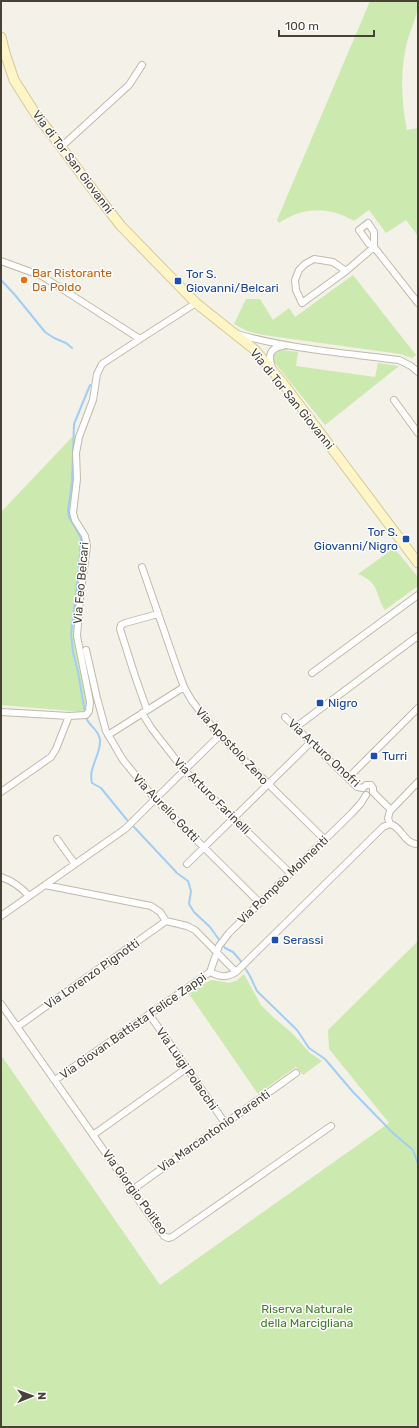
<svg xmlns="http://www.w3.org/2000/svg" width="419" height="1428" viewBox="0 0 419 1428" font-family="Rubik,sans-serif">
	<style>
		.green { fill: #cceaaf }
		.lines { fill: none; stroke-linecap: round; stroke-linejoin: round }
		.stream { stroke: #a2cef4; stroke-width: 2 }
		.street-casing { stroke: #c0baaa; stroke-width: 8 }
		.secondary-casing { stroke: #d7c896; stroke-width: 11 }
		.street { stroke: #fff; stroke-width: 6 }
		.secondary { stroke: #fff5c7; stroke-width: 9 }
		.food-dot { fill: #e8710a; stroke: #fff; stroke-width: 1.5 }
		.transit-dot { fill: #1a4fb4; stroke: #fff; stroke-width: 1.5 }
		.labels { text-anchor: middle; stroke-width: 3; stroke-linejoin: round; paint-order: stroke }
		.street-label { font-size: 12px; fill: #484236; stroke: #fff }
		.food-label { font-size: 12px; fill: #c56008; stroke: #fff; text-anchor: start }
		.transit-label { font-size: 12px; fill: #164399; stroke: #fff; text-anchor: start }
		.park-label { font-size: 12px; fill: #427d26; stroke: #fff }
	</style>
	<rect width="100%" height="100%" fill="#f4f1e8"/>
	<path class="green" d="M370,1H418C418,16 411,28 407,42C400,71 401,101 407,130L418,128V236L406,220L386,233L369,210L354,221C329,206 302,207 279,223L277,220Z
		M353,275L416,355L412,358L400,354L263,335L247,331L234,324L246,299H260L273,320L289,308L295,317Z
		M281,350L298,352L296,366L375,377L378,363L399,366L325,425L274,362L273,359L275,353Z
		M75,434L74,485L71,499V514L84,537V560L74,635L87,705L82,712L1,705V512Z
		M394,548L418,577V586L385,610C374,593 381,584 358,574Z
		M418,941V1427H1V1055L160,1285L389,1123L329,1049L328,1030Z
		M244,974L261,1005L272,1016L293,1034L310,1053L322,1061L303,1075L296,1067L258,1094L189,994L207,982L212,980L229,983L236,981Z"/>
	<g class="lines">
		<path class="stream" d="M1,280L15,295L45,332L54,338L66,343L72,348
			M85,713L78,672L73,652L71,634L79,568L81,538L69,517L68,510L72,482L74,424L90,385
			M86,717C88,726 99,729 100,740C101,755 88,767 92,783L101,788L127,820
			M134,827L177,873L188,881L191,891L189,904L194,912L210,927L220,941
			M223,945L225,948L233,952L240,960L250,976L257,991L297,1030L309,1048L325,1059L353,1092L393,1133L413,1150L418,1164"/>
		<g class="street-casing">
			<path id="street" d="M61,147L129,85L142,65
				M1,261L42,276L140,339
				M346,271L333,262L314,259L305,264L299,270L295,280L296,290L302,303L346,271L374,247V232L368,223L359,230L369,244L374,247L418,303
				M237,334C289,349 345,353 399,360L411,366L418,372
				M272,368C268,356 269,348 283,346
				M394,400L418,433
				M142,567L177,668L184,687L192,701L214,729L246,762L324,839
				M86,650L97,698L106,731L123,760L155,799L260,903
				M312,673L418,595
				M147,710L135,676L120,629L121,625L125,623L158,614
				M1,712L69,716L86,715L89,711L90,702L77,636L80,598L87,546L85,536L75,520L73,513L77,479L76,453L79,437L93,400L97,374L102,364L140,339L196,303
				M142,713L152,729L184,770L290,873
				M285,717L357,787L363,788
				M296,727L418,636
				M108,735L184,687
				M348,778L418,708
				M363,788L366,785H371L373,788V792L391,810
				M1,792L51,757L56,749L69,716
				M390,824L388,818L390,811L418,782
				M390,824C401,826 405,845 418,844
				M57,839L75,864
				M187,864L311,742
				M1,877C13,881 21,887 29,896
				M45,885L151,906L160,912L166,921L187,926L195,930L236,972
				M1,916L125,829L220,735
				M210,972C220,977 227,978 236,972L383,827L390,824
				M210,972L219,946L229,933L351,814L361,803L366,795
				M1,1004L152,1219L164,1236L168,1238L172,1237L331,1126
				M149,1014L225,1123
				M17,1027L166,921
				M55,1080L210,972
				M93,1135L187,1068
				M132,1190L296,1073"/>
		</g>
		<g class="secondary-casing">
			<path id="secondary" d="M1,37L5,53L14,80L35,113L56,140L96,194L121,226L196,303L255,350L282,382L418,563"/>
		</g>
		<use href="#street" class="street"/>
		<use href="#secondary" class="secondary"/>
	</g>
	<circle class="food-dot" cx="24" cy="280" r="4"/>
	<g class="transit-dot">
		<rect x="174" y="277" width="8" height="8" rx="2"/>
		<rect x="402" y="535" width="8" height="8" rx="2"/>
		<rect x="316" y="699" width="8" height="8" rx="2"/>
		<rect x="370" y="752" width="8" height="8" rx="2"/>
		<rect x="271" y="936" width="8" height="8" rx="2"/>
	</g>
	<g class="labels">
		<g class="street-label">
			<text transform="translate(73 162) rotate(53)" y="4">Via di Tor San Giovanni</text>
			<text transform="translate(292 399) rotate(51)" y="4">Via di Tor San Giovanni</text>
			<text transform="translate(81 583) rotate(-85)" y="4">Via Feo Belcari</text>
			<text transform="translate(232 746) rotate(47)" y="4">Via Apostolo Zeno</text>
			<text transform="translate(324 753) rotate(43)" y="4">Via Arturo Onofri</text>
			<text transform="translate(212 796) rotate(45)" y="4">Via Arturo Farinelli</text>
			<text transform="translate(166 808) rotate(46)" y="4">Via Aurelio Gotti</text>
			<text transform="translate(283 880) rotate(-44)" y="4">Via Pompeo Molmenti</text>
			<text transform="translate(92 974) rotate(-35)" y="4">Via Lorenzo Pignotti</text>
			<text transform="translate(133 1026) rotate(-35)" y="4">Via Giovan Battista Felice Zappi</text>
			<text transform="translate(187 1069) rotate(55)" y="4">Via Luigi Polacchi</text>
			<text transform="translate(214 1131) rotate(-35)" y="4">Via Marcantonio Parenti</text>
			<text transform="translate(135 1192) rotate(54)" y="4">Via Giorgio Politeo</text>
		</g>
		<g class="food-label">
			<text x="32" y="277">Bar Ristorante<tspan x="32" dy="14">Da Poldo</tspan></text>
		</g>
		<g class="transit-label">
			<text x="186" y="278">Tor S.<tspan x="186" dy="14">Giovanni/Belcari</tspan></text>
			<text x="398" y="536" text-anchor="end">Tor S.<tspan x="398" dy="14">Giovanni/Nigro</tspan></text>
			<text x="328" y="707">Nigro</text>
			<text x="382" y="760">Turri</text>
			<text x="283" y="944">Serassi</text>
		</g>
		<g class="park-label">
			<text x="307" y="1313">Riserva Naturale<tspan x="307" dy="14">della Marcigliana</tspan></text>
		</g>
	</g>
	<rect width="419" height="1428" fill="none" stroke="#484236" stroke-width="4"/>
	<g transform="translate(32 1396) rotate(89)" stroke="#ffffff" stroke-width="3" paint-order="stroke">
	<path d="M0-3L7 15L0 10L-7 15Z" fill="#484236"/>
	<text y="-6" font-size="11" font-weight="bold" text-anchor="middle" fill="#484236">N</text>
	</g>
	<path d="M279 30v6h95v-6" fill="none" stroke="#484236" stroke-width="2"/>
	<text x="285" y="30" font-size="12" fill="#484236" stroke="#ffffff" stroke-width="3" paint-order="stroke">100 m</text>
</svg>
